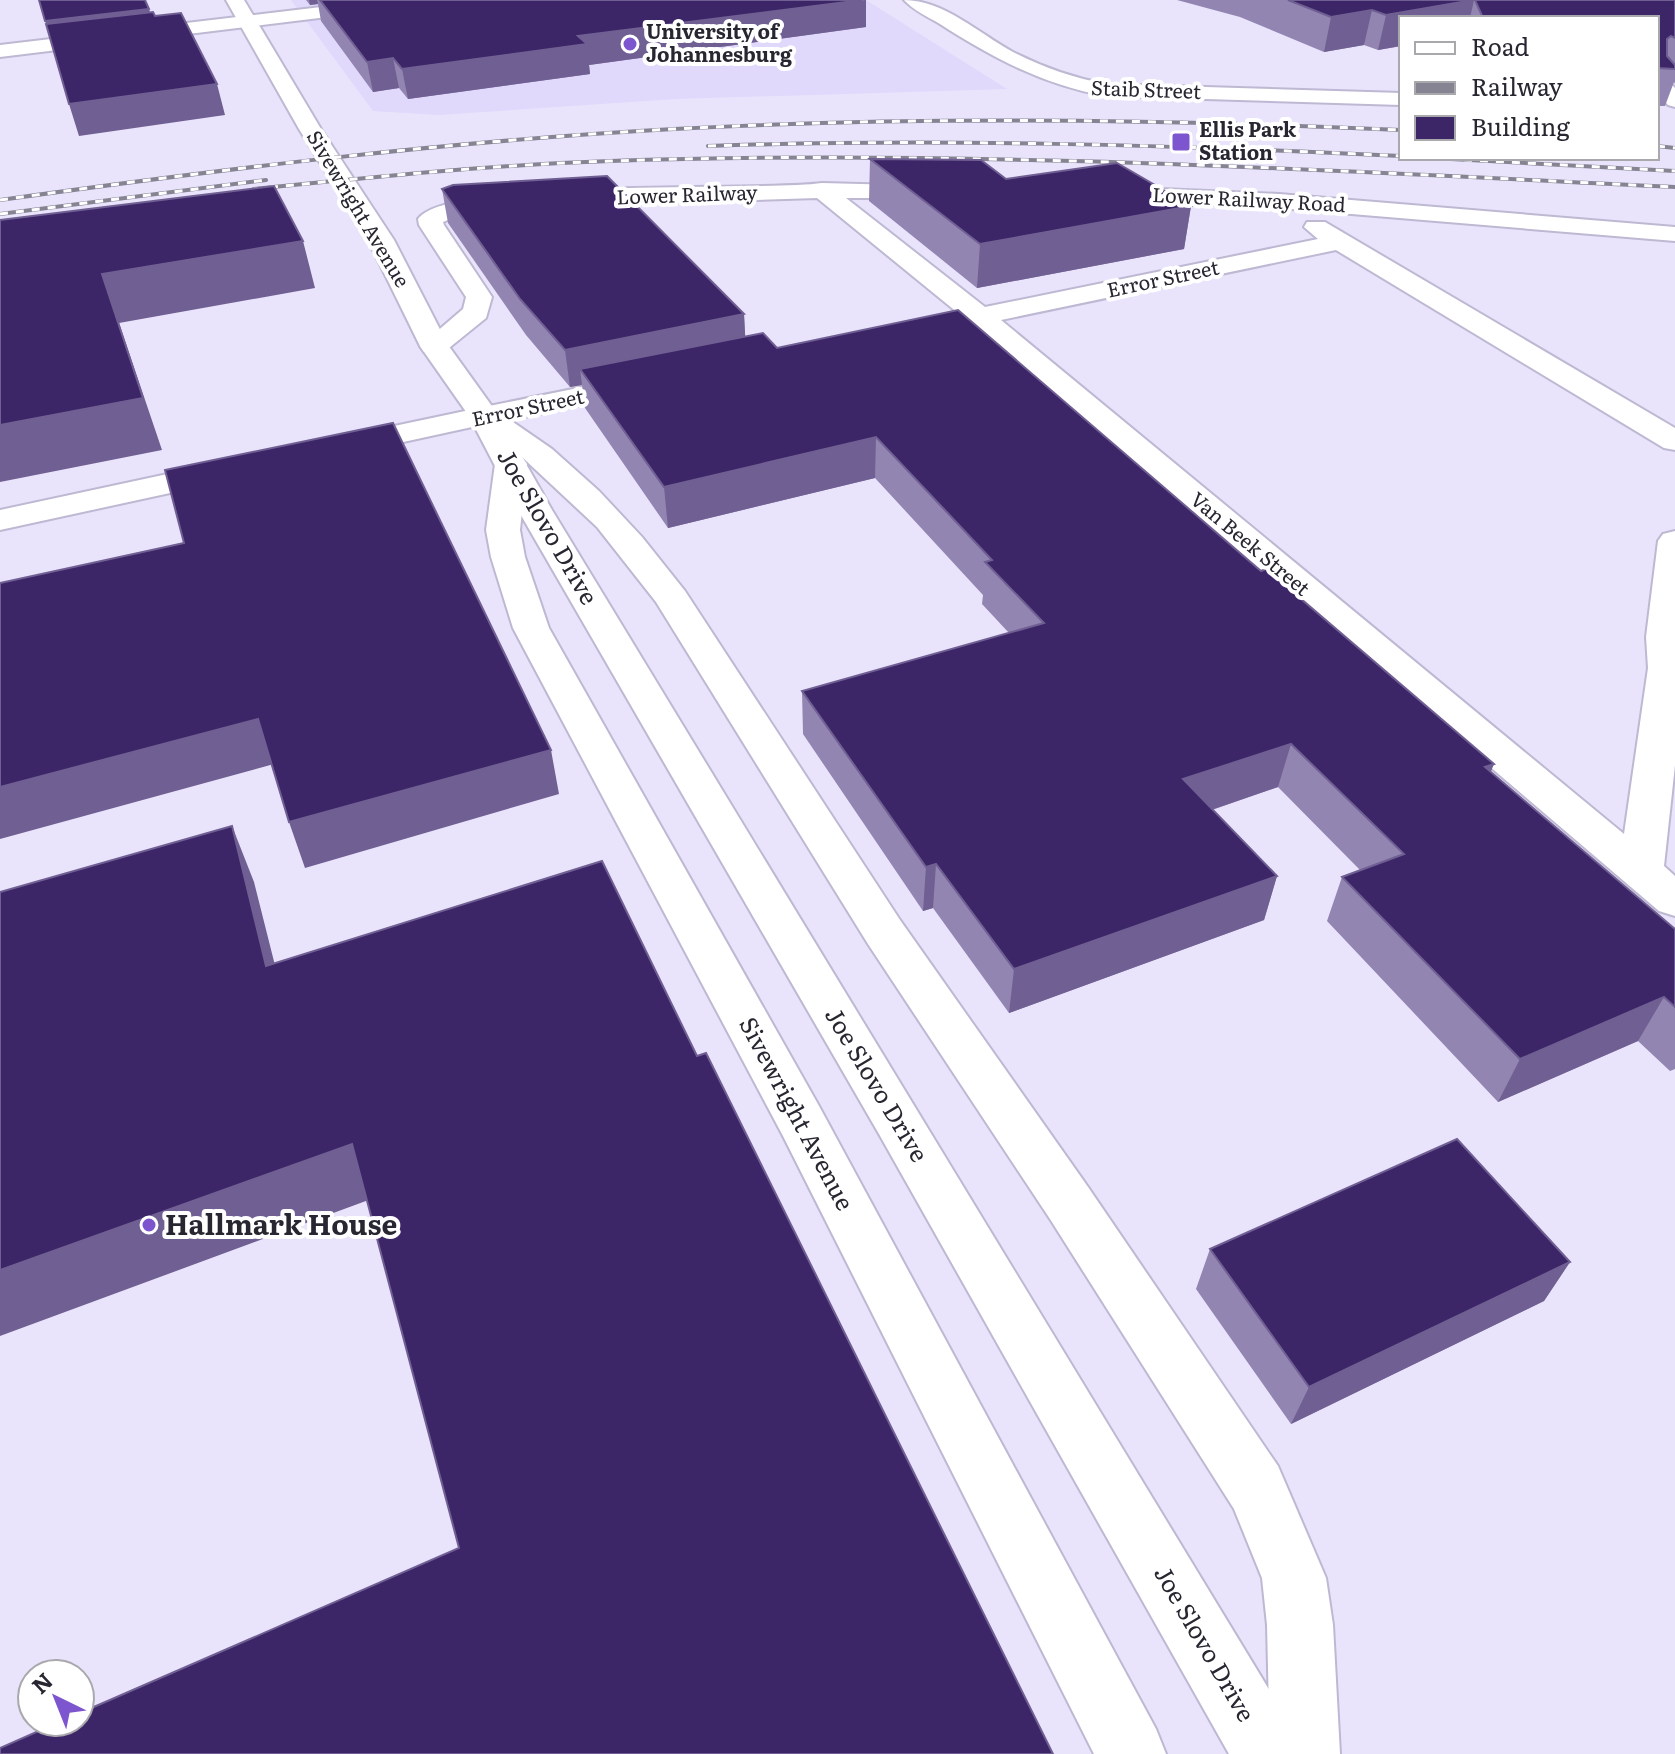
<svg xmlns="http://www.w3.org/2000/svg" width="1675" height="1754" viewBox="0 0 1675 1754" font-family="Literata,serif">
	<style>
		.built { fill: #e0d9fc }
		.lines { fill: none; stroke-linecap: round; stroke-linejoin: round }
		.minor-casing { stroke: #beb8d3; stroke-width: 4 }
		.tertiary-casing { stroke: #beb8d3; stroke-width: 4 }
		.secondary-casing { stroke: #beb8d3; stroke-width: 4 }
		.minor { fill: #fff; fill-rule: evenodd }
		.tertiary { fill: #fff; fill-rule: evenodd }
		.secondary { fill: #fff; fill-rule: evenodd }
		.rail-casing { stroke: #868393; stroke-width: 4 }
		.rail { stroke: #fff; stroke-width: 3; stroke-dasharray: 8; stroke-linecap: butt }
		.wall { fill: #9285b1 }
		.shaded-wall { fill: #705f93 }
		.building { fill: #3c2667; stroke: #705f93; stroke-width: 2 }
		.poi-dot { fill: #7d55ce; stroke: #fff; stroke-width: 3 }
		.labels { text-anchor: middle; stroke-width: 8; stroke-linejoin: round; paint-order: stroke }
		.far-poi-label { font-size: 20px; font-weight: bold; fill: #282630; stroke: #fff; text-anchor: start }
		.far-street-label { font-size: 20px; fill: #282630; stroke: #fff }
		.street-label { font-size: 24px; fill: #282630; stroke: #fff }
		.near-poi-label { font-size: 28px; font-weight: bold; fill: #282630; stroke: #fff; text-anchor: start }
	</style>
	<rect width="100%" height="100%" fill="#e9e4fb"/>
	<path class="built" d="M291,0H866L1007,89L676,99L439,115L373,111Z"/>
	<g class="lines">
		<g class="minor-casing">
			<path id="minor" d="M380,0H434L425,5L0,57V45Z
				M904,0C944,0 978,33 1013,52C1043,67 1073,78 1106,84L1401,93V105L1106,96C1044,85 993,58 940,24C928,17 913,10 904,0Z
				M1657,75L1664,77L1675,88V107L1668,105L1657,93Z
				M822,183L938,186L942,191L938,196L930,198H846L985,307L1318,239L1304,227L1307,222H1325L1675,428V450L1664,448L1336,250L1001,320L1624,834L1648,668L1646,637L1658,541L1663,534L1675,531V765L1664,866L1675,876V916L1659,911L974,326L961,328L951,326L947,320L951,314L958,313L817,198L499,208L465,213L443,222L444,225L492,297L486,318L444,352L434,354L424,352L420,346L463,309L466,297L419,225L418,219C447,177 757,192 822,183Z
				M1115,187L1279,194L1675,227V241L1279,208L1107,199L1103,194L1107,189Z
				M642,375L652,378L657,384L652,390L510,420L552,449L599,491L642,537L685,591L900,920L1088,1187L1278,1466L1326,1578L1333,1625L1340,1754H1270L1267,1625L1262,1578L1234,1509L1050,1219L868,944L656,602L597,527L522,457L527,464L520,530L525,557L549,628L819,1106L1156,1729L1166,1754H1094L783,1136L513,628L491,557L486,530L495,464L500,457L511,454L522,457L469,416L473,410L484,407Z"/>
		</g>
		<g class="tertiary-casing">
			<path id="tertiary" d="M484,407L495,410L499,416L495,422L339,456L328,454L323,447L328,440Z
				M228,461L239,464L244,471L239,478L0,530V510Z"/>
		</g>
		<g class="secondary-casing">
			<path id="secondary" d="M226,0H244L321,129L394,240L448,345L499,416L552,510L1293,1729L1303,1754H1229L879,1134L518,510L469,416L420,346L368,240L299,129Z"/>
		</g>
		<use href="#minor" class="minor"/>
		<use href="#tertiary" class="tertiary"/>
		<use href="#secondary" class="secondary"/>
		<g class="rail-casing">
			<path id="rail" d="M708,146C939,138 1170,145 1401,156
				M1657,146L1675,148
				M1432,158L1675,171
				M254,189C373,177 491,165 610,161C965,149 1320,170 1675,187
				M0,200C224,169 448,141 674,129C916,116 1159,119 1401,130
				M0,214L266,180"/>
		</g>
		<use href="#rail" class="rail"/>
	</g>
	<path class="wall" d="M306,0H866V27L589,65L590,74L408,99L399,88L373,92L321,21L318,4L310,5Z
		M1177,0H1675V84L1674,82L1665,106H1657V18H1401V46L1378,50L1364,45L1324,52L1240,17Z
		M870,159L1191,206L1184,249L977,288L869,201Z
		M442,189L744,314L745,336L777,348L1491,772L1675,929V1069L1670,1071L1638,1041L1498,1102L1327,921L1342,877L1360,870L1278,787L1212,810L1277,876L1264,920L1009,1013L933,908L923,911L803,734L802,691L1009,633L982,604L983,595L875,478L668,528L585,408L582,385L570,387L526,335L448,223Z
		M1210,1249L1570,1262L1544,1301L1291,1424L1196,1289Z"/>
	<path class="shaded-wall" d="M309,0H317L318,4L310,5Z
		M866,0V27L589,65L590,74L408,99L402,69L578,36Z
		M1474,0L1470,18H1401V46L1378,50L1386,15Z
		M149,9L154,24L50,36L45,21Z
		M1372,10L1364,45L1324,52L1331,17Z
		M393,58L399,88L373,92L367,62Z
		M217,84L225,115L79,136L69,104Z
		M1191,206L1184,249L977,288L980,244Z
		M303,241L315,288L119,323L162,450L0,482V425L102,274Z
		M744,314L746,351L580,369L582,385L570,387L565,350Z
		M876,437L875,478L668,528L664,487Z
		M258,719L274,764L0,839V787Z
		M1291,744L1278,787L1173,823L1183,779Z
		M551,750L559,794L305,868L289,822Z
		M1494,764L1476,808L1485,767Z
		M232,826L254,882L289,1021L266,966Z
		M936,864L933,908L923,911L926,867Z
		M1277,876L1264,920L1009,1013L1014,969Z
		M1664,997L1638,1041L1498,1102L1520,1059Z
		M352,1144L374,1198L0,1336V1270Z
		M1570,1262L1544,1301L1291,1424L1309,1387Z"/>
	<path class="building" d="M39,0H145L149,9L45,21Z
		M320,0H862L578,36L587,44L402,69L393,58L367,62Z
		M1288,0H1473L1386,15L1372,10L1331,17Z
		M1475,0H1675V38L1671,36L1667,39V56L1675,65V69L1657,68V18H1483Z
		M153,12L155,16L181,13L217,84L69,104L46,24Z
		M870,159L981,160L1006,179L1117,163L1191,206L980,244Z
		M607,176L744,314L565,350L520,299L442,189L453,185Z
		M274,186L303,241L102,274L143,398L0,425V220Z
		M958,310L1261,571L1266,569L1494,764L1485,767L1675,929V1007L1664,997L1520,1059L1342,877L1404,854L1291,744L1183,779L1277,876L1014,969L936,864L926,867L802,691L1044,623L985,562L992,560L876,437L664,487L580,369L763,333L777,348Z
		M393,423L551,750L289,822L258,719L0,787V583L184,543L165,470Z
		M232,826L266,966L602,861L697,1056L706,1053L1053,1754H0V1748L59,1722H80V1713L459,1548L352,1144L0,1270V892Z
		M1457,1139L1570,1262L1309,1387L1210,1249Z"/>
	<g class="poi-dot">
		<circle cx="630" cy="44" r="8"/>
		<rect x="1171" y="132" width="20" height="20" rx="4"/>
		<circle cx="149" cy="1225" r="8"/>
	</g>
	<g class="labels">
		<g class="far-poi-label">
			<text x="646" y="39">University of<tspan x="646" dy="23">Johannesburg</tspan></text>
			<text x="1199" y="137">Ellis Park<tspan x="1199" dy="23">Station</tspan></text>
		</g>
		<g class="far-street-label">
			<text transform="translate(1146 90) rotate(2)" y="7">Staib Street</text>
			<text transform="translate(687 195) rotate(-2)" y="7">Lower Railway</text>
			<text transform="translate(1249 200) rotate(3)" y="7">Lower Railway Road</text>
			<text transform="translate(358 209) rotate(59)" y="7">Sivewright Avenue</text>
			<text transform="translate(1163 279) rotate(-12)" y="7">Error Street</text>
			<text transform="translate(528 408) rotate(-12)" y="7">Error Street</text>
			<text transform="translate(1250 544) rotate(40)" y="7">Van Beek Street</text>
		</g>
		<g class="street-label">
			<text transform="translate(547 527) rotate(60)" y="8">Joe Slovo Drive</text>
			<text transform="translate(876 1085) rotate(59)" y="8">Joe Slovo Drive</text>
			<text transform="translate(796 1114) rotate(62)" y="8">Sivewright Avenue</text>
			<text transform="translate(1204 1644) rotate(60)" y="8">Joe Slovo Drive</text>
		</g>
		<g class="near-poi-label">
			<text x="165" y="1235">Hallmark House</text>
		</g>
	</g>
	<rect x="1399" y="16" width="260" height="144" fill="#ffffff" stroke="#a9a8ac" stroke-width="2"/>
	<rect x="1415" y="42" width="40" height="12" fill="#ffffff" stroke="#a9a8ac" stroke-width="2"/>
	<text x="1471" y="56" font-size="24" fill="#282630">Road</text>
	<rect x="1415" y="82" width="40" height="12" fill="#868393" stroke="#a9a8ac" stroke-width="2"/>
	<text x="1471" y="96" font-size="24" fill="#282630">Railway</text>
	<rect x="1415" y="116" width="40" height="24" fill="#3c2667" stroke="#a9a8ac" stroke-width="2"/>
	<text x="1471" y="136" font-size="24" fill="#282630">Building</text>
	<g transform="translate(56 1698) rotate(317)"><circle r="38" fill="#ffffff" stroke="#a9a8ac" stroke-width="2"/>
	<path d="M0-6L14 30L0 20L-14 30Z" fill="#7d55ce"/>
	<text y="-12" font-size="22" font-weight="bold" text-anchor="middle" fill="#282630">N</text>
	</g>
</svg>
